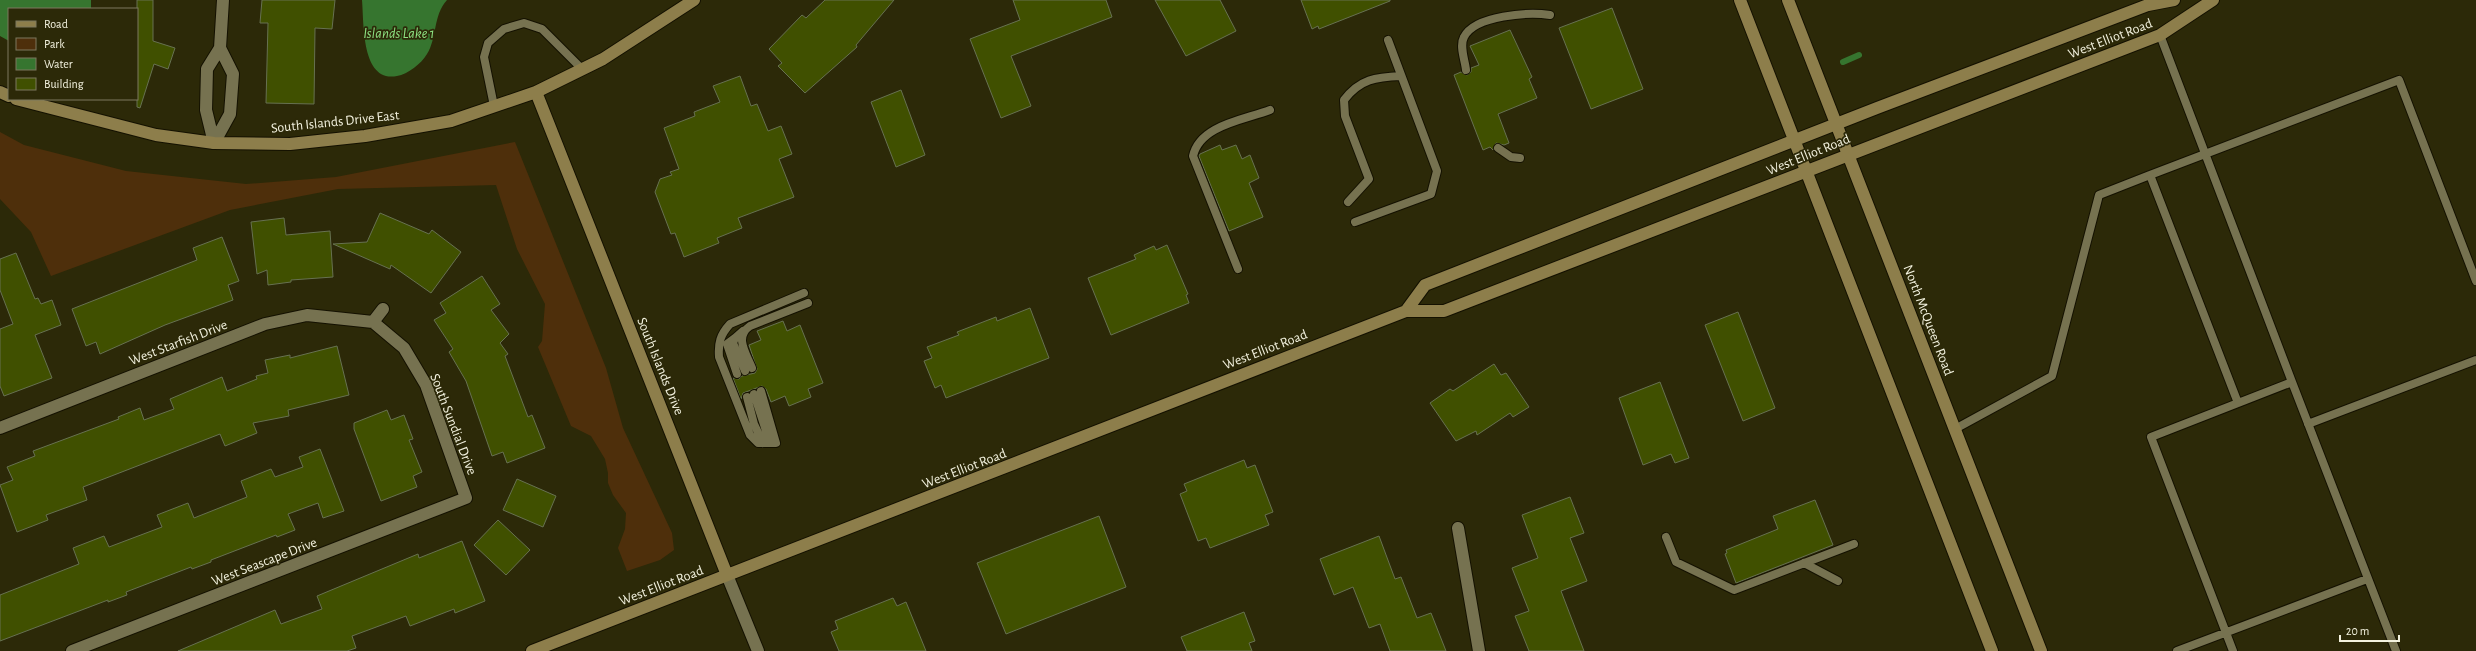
<svg xmlns="http://www.w3.org/2000/svg" width="2476" height="651" viewBox="0 0 2476 651" font-family="'Alegreya Sans',sans-serif">
	<style>
		.green { fill: #4e2f0b }
		.water { fill: #36752f }
		.lines { fill: none; stroke-linecap: round; stroke-linejoin: round }
		.stream { stroke: #36752f; stroke-width: 6 }
		.building { fill: #405000; stroke: #677151 }
		.lane-casing { stroke: #141100; stroke-width: 10 }
		.street-casing { stroke: #141100; stroke-width: 14 }
		.secondary-casing { stroke: #141100; stroke-width: 14 }
		.lane { stroke: #767250; stroke-width: 8 }
		.street { stroke: #767250; stroke-width: 12 }
		.secondary { stroke: #8d7e4b; stroke-width: 12 }
		.labels { text-anchor: middle; stroke-width: 3.5; stroke-linejoin: round; paint-order: stroke }
		.street-label { font-size: 14px; fill: #f3f2df; stroke: #2c2908 }
		.water-label { font-size: 15px; font-style: italic; fill: #8de283; stroke: #2c2908 }
	</style>
	<rect width="100%" height="100%" fill="#2c2908"/>
	<path class="green" d="M0,132L24,145L126,171L246,184L336,177L515,142L606,368L623,428L672,533L674,550L660,560L627,571L618,548L625,529L626,513L613,495L608,483V473L605,459L591,436L571,426L538,347L542,341L545,304L517,249L496,185L338,189L230,210L51,276L31,232L0,199Z"/>
	<path class="water" d="M0,0H91V9H9V41L0,36Z
		M362,0H447C433,15 437,38 427,54C421,64 408,74 397,76C361,83 364,23 362,0Z"/>
	<g class="lines">
		<path class="stream" d="M1843,62L1859,55"/>
	</g>
	<path class="building" d="M137,0H153V41L175,48L168,69L154,64L140,108L137,107Z
		M262,0H335L332,29L315,28L314,104L266,103L268,23H260Z
		M825,0H894L856,45L857,47L805,93L778,66L782,63L769,49L802,15L806,18Z
		M1013,0H1106L1112,17L1011,56L1031,106L1001,118L970,39L1020,20Z
		M1155,0H1220L1236,31L1186,56Z
		M1301,0H1390V1L1319,29L1318,26L1312,29Z
		M1612,8L1643,89L1591,109L1559,28Z
		M1510,30L1532,77L1529,79L1537,98L1498,114L1509,143L1504,145L1496,143L1493,150L1490,147L1483,150L1454,75L1461,72L1467,75L1471,72V68L1479,65L1470,46Z
		M740,76L751,106L757,104L768,131L781,126L792,154L779,159L794,197L738,218L742,228L717,238L719,243L684,257L675,233L671,234L655,192L660,179L672,175L670,172L679,169L664,128L695,116L694,112L720,102L713,86Z
		M901,90L925,155L896,167L871,102Z
		M1220,145L1222,150L1236,145L1242,159L1250,155L1259,178L1249,183L1263,217L1229,231L1199,156L1200,154Z
		M380,213L429,234L432,230L461,252L431,293L391,265L390,269L333,244L367,242Z
		M284,218L286,235L330,231L333,277L291,280V282L268,285L267,270L257,274L251,222Z
		M222,237L239,281L228,285L233,300L165,325L100,354L96,342L86,346L72,309L197,260L193,248Z
		M1167,245L1188,294L1186,295L1189,303L1111,335L1088,278L1136,259L1134,255L1154,246L1156,250Z
		M16,253L35,299L38,298L41,304L52,300L61,325L35,335L52,378L4,396L0,386V329L13,324L0,290V259Z
		M482,276L500,304L491,310L509,334L500,343L508,354L505,356L528,417L532,415L545,448L507,463L503,452L492,456L466,381L449,352L453,349L434,320L446,313L440,303Z
		M1030,308L1049,358L946,398L941,385L935,388L924,361L932,358L927,347L959,335L957,332L996,317L997,321Z
		M1738,312L1775,408L1743,421L1705,325Z
		M783,321L787,331L800,325L823,383L808,389L811,397L789,406L785,396L771,402L766,389L762,386L743,393L741,399L733,378L739,379L742,376L755,373L757,369L749,345L761,340L757,331Z
		M337,346L349,395L288,410L289,416L253,423L257,433L225,446L220,434L83,487L87,500L46,515L48,520L17,532L0,485L13,480L7,467L35,456L33,451L119,419L118,417L140,408L144,420L174,409L170,399L222,377L227,391L257,379L256,376L268,373L265,360L290,355V358Z
		M1494,364L1501,375L1506,373L1529,407L1513,417L1510,413L1477,435L1476,431L1456,441L1430,403L1450,389L1453,391Z
		M1660,382L1689,458L1675,463L1671,454L1643,465L1619,398Z
		M387,410L391,420L404,415L413,439L409,440L422,472L413,476L417,487L381,501L354,429V423Z
		M320,449L344,511L323,518L318,503L288,514L295,530L277,537L276,535L211,560V562L192,569L191,567L126,592L127,595L108,602V600L0,641V595L79,564L73,548L104,536L109,547L162,527L157,515L188,503L194,518L247,497L241,481L271,469L275,477L303,467L299,457Z
		M1244,460L1247,468L1255,465L1273,512L1265,515L1269,525L1210,548L1206,538L1198,541L1180,494L1187,491L1184,484Z
		M517,479L556,496L543,527L503,510Z
		M1570,497L1584,533L1570,538L1587,581L1561,591L1584,651H1529L1515,616L1529,611L1512,568L1538,558L1522,515Z
		M1815,500L1833,545L1736,583L1725,554L1727,553L1726,550L1778,529L1773,516Z
		M1099,516L1126,587L1006,634L977,563Z
		M498,520L530,550L506,575L474,545Z
		M1379,536L1395,579L1401,577L1417,618L1431,613L1446,651H1390L1380,624L1369,628L1353,587L1334,595L1320,559Z
		M462,541L485,601L455,613L454,609L410,626L406,616L352,636L356,648L347,651H178L275,610L281,624L322,609L317,596L418,554L419,558Z
		M893,598L897,606L906,602L926,651H839L831,632L838,629L835,621Z
		M1244,612L1255,641L1249,643L1252,651H1187L1181,637Z"/>
	<g class="lines">
		<g class="lane-casing">
			<path id="lane" d="M2160,35L2292,382L2151,437L2233,651
				M1466,70C1465,60 1459,46 1464,37C1475,15 1529,12 1550,15
				M494,106L484,57L488,43L504,29L524,23L542,29L582,69
				M1498,148L1511,157L1520,158
				M1348,202L1369,179L1345,116L1344,100C1360,79 1376,77 1401,76
				M1355,222L1431,194L1437,171L1388,40
				M1238,269L1193,156C1200,125 1244,120 1270,110
				M743,331L735,338L733,343L745,371
				M735,338L727,344L737,374
				M752,368C746,353 734,337 750,326L808,303
				M2292,382L2396,651
				M761,391L776,443H758L750,435L719,357C718,343 720,335 730,324L804,293
				M754,394L770,443
				M747,397L754,424L763,443
				M2238,403L2150,175L2399,80L2476,281
				M2308,424L2476,360
				M1955,429L2052,376L2099,195L2150,175
				M1666,537L1676,562L1734,590L1854,544
				M1804,563L1838,581
				M2177,651L2367,579"/>
		</g>
		<g class="street-casing">
			<path id="street" d="M214,143L206,110L207,69L220,48L223,0
				M214,143L230,114L233,74L220,48
				M373,322L383,309
				M0,428L265,324L307,315L373,322
				M1458,528L1479,651
				M727,575L758,651
				M72,651L466,498L426,385L404,348L373,322"/>
		</g>
		<g class="secondary-casing">
			<path id="secondary" d="M1740,0L1992,651
				M1788,0L2041,651
				M0,92L9,96
				M536,92L727,575
				M16,99L156,135L214,143L290,144L365,136L451,121L536,92L603,59L694,0
				M1406,311L1425,285L1877,108L2148,5L2174,0
				M532,651L1406,311H1444L2160,35L2213,0"/>
		</g>
		<use href="#lane" class="lane"/>
		<use href="#street" class="street"/>
		<use href="#secondary" class="secondary"/>
	</g>
	<g class="labels">
		<g class="street-label">
			<text transform="translate(2110 38) rotate(-21)" y="5">West Elliot Road</text>
			<text transform="translate(335 121) rotate(-6)" y="5">South Islands Drive East</text>
			<text transform="translate(1808 154) rotate(-22)" y="5">West Elliot Road</text>
			<text transform="translate(1929 320) rotate(69)" y="5">North McQueen Road</text>
			<text transform="translate(178 342) rotate(-21)" y="5">West Starfish Drive</text>
			<text transform="translate(1265 349) rotate(-21)" y="5">West Elliot Road</text>
			<text transform="translate(661 366) rotate(68)" y="5">South Islands Drive</text>
			<text transform="translate(454 424) rotate(69)" y="5">South Sundial Drive</text>
			<text transform="translate(964 468) rotate(-21)" y="5">West Elliot Road</text>
			<text transform="translate(264 561) rotate(-21)" y="5">West Seascape Drive</text>
			<text transform="translate(661 585) rotate(-21)" y="5">West Elliot Road</text>
		</g>
		<g class="water-label">
			<text x="399" y="38">Islands Lake 1</text>
		</g>
	</g>
	<rect x="8" y="8" width="130" height="92" fill="#2c2908" stroke="#7c795e"/>
	<rect x="16" y="21" width="20" height="6" fill="#8d7e4b" stroke="#7c795e"/>
	<text x="44" y="28" font-size="12" fill="#f3f2df">Road</text>
	<rect x="16" y="38" width="20" height="12" fill="#4e2f0b" stroke="#7c795e"/>
	<text x="44" y="48" font-size="12" fill="#f3f2df">Park</text>
	<rect x="16" y="58" width="20" height="12" fill="#36752f" stroke="#7c795e"/>
	<text x="44" y="68" font-size="12" fill="#f3f2df">Water</text>
	<rect x="16" y="78" width="20" height="12" fill="#405000" stroke="#7c795e"/>
	<text x="44" y="88" font-size="12" fill="#f3f2df">Building</text>
	<path d="M2340 635v6h59v-6" fill="none" stroke="#f3f2df" stroke-width="2"/>
	<text x="2346" y="635" font-size="12" fill="#f3f2df" stroke="#2c2908" stroke-width="3" paint-order="stroke">20 m</text>
</svg>
